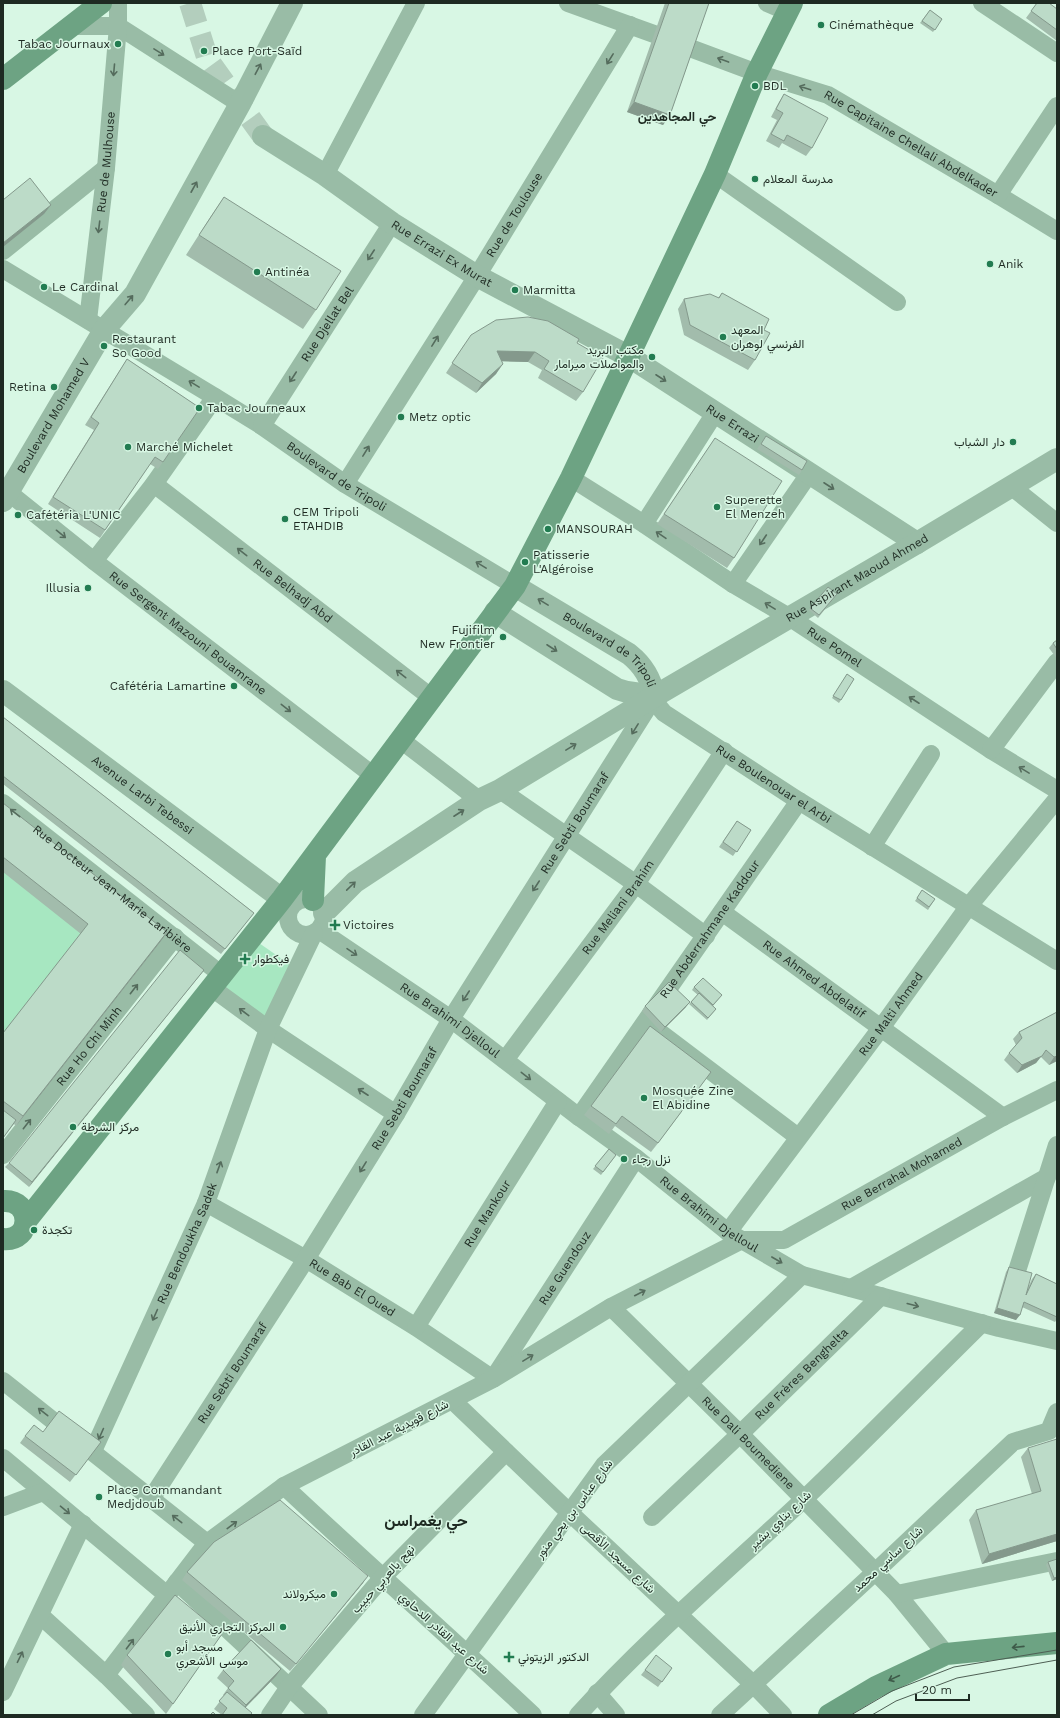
<svg xmlns="http://www.w3.org/2000/svg" width="1060" height="1718" viewBox="0 0 1060 1718" font-family="'Work Sans',Vazirmatn,sans-serif">
	<style>
		.green { fill: #a7e7c1 }
		.lines { fill: none; stroke-linecap: round; stroke-linejoin: round }
		.tertiary-tunnel { stroke: #b3cebd; stroke-width: 22; stroke-dasharray: 22 11; stroke-linecap: butt }
		.minor { stroke: #99bca6; stroke-width: 18 }
		.tertiary { stroke: #99bca6; stroke-width: 22 }
		.secondary { stroke: #6da383; stroke-width: 22 }
		.tram { stroke: #4e5f54; stroke-width: 1 }
		.wall { fill: #a2bcac }
		.shaded-wall { fill: #84998c }
		.building { fill: #bcdbc8; stroke: #84998c }
		.oneway { stroke: #556c5d }
		.oneway2 { stroke: #3e5a49 }
		.poi-dot { fill: #227c51; stroke: #d8f7e4; stroke-width: 1.5 }
		.labels { text-anchor: middle; stroke-width: 3; stroke-linejoin: round; paint-order: stroke }
		.poi-label { font-size: 12px; fill: #1e2a22; stroke: #d8f7e4; text-anchor: start }
		.street-label { font-size: 12px; fill: #1e2a22; stroke: #d8f7e4 }
		.neighbourhood-label { font-size: 13px; font-weight: bold; fill: #1e2a22; stroke: #d8f7e4 }
		.district-label { font-size: 16px; font-weight: bold; fill: #1e2a22; stroke: #d8f7e4 }
	</style>
	<rect width="100%" height="100%" fill="#d8f7e4"/>
	<path class="green" d="M3,867L88,934L3,1040Z
		M259,943L292,966L265,1017L223,989Z"/>
	<g class="lines">
		<path class="tertiary-tunnel" d="M190,3L208,60L263,136"/>
		<g class="minor">
			<path d="M568,3L654,34"/>
			<path d="M767,3L788,12"/>
			<path d="M982,3L1057,53"/>
			<path d="M71,26H118L240,104"/>
			<path id="s1" d="M690,48L757,73L828,95L998,195L1057,231"/>
			<path d="M715,174L897,302"/>
			<path d="M325,175L416,3"/>
			<path d="M998,195L1057,106"/>
			<path d="M3,251L106,168"/>
			<path id="s2" d="M3,269L215,397L262,426L345,484L515,586"/>
			<path id="s3" d="M88,320L106,168L118,26V3"/>
			<path id="s4" d="M262,426L392,223"/>
			<path id="s5" d="M571,478L644,524L733,584L789,617L991,750L1057,790"/>
			<path id="s6" d="M154,484L432,698"/>
			<path id="s7" d="M345,484L477,276L630,25"/>
			<path d="M1012,487L1057,523"/>
			<path id="s8" d="M3,488L94,561L374,776"/>
			<path d="M644,524L715,413"/>
			<path d="M94,561L154,484L215,397"/>
			<path d="M733,584L809,474"/>
			<path id="s9" d="M655,696L659,707L664,713L799,801L1057,961"/>
			<path d="M401,740L479,800"/>
			<path d="M991,750L1057,662"/>
			<path d="M500,790L636,884L706,936"/>
			<path id="s10" d="M3,803L222,975"/>
			<path d="M872,847L931,754"/>
			<circle cx="306" cy="917" r="18"/>
			<path id="s11" d="M722,912L1003,1117"/>
			<path id="s12" d="M319,930L451,1019L579,1117L636,1158L728,1232L802,1275L999,1328L1057,1341"/>
			<path d="M212,988L268,1029L396,1114"/>
			<path d="M646,1022L798,1137"/>
			<path id="s13" d="M505,1060L636,884L724,751"/>
			<path id="s14" d="M579,1117L799,801"/>
			<path id="s15" d="M3,1155L175,937"/>
			<path id="s16" d="M206,1203L306,1259L416,1327L493,1379L636,1158"/>
			<path id="s17" d="M728,1232L881,1028L968,907L1057,799"/>
			<path d="M851,1288L1047,1177"/>
			<path d="M1010,1293L1057,1145"/>
			<path id="s18" d="M611,1307L740,1434L897,1594L946,1654"/>
			<path id="s19" d="M416,1327L558,1101"/>
			<path d="M3,1381L207,1543"/>
			<path d="M453,1401L570,1513L754,1685L783,1715"/>
			<path id="s20" d="M93,1451L206,1203L268,1029L314,933"/>
			<path d="M3,1458L167,1595"/>
			<path d="M284,1486C366,1563 451,1638 533,1715"/>
			<path id="s21" d="M151,1499L306,1259L396,1114L451,1019L655,696"/>
			<path d="M3,1507L43,1492"/>
			<path id="s22" d="M652,1517L740,1434L881,1296"/>
			<path d="M177,1582L319,1715"/>
			<path d="M897,1594L1057,1561"/>
			<path d="M41,1616L106,1675L146,1715"/>
			<path id="s23" d="M106,1675L207,1543L284,1486L493,1379L611,1307L742,1240H784L1003,1117L1057,1090"/>
			<path d="M3,1692L83,1524"/>
			<path d="M597,1693L616,1715"/>
			<path d="M270,1715L289,1687L382,1578L506,1452"/>
			<path d="M423,1715L604,1465L802,1275"/>
			<path d="M578,1715C648,1638 727,1571 803,1500C864,1442 922,1382 982,1323"/>
			<path d="M720,1715L874,1573L1013,1442L1049,1431L1057,1412"/>
		</g>
		<g class="tertiary">
			<path id="s24" d="M263,136L325,175L392,223L477,276L628,356L917,543"/>
			<path id="s25" d="M3,501L104,330L135,294L240,104L292,3"/>
			<path id="s26" d="M515,586L629,654C644,666 650,678 655,696"/>
			<path d="M495,612L617,689L627,692L655,696"/>
			<path id="s27" d="M3,691L282,899"/>
			<path id="s28" d="M324,913L355,882L479,800L500,790L655,696L917,543L1057,459"/>
		</g>
		<path class="secondary" d="M3,79L101,3
			M313,900L315,856
			M3,1201C33,1199 33,1242 3,1239
			M26,1221L282,899L515,586L571,478L715,174L757,73L792,3
			M829,1715L876,1687L946,1654L1057,1643"/>
		<path class="tram" d="M851,1715L892,1691L954,1667L1057,1650
			M872,1715L896,1701L957,1678L1057,1660"/>
	</g>
	<path class="wall" d="M665,3H709L670,115L663,125L627,112Z
		M1037,3L1057,9V41L1026,18Z
		M930,10L942,19L933,32L920,23Z
		M784,94L812,148L806,156L782,143L779,148L766,141L777,120L771,117L779,102Z
		M224,197L316,310L303,329L186,255L211,216Z
		M722,293L764,330L755,360L748,370L684,335L678,309L684,299L718,298Z
		M577,343L583,392L576,401L538,378L542,370L528,362L502,361L496,374L476,393L446,373L464,345Z
		M127,359L200,408L158,469L150,464L100,538L48,504L94,430L85,425Z
		M766,436L802,470L799,475L757,449Z
		M715,438L734,558L727,568L657,524Z
		M837,594L818,618L809,610L810,608Z
		M1057,640V659L1049,648L1053,643Z
		M847,674L854,679L839,703L832,698Z
		M3,717L254,913L221,954L3,784Z
		M3,803L167,932L161,941L16,1126L14,1124L3,1138V1033L81,934L3,872Z
		M737,821L751,830L733,856L719,847Z
		M922,890L935,899L928,910L915,901Z
		M204,970L29,1187L5,1167L9,1163Z
		M694,987L722,995L713,1006L716,1009L707,1020L689,1004L698,995L692,990Z
		M645,1006L686,1007L661,1032L642,1011Z
		M1057,1012V1061L1049,1065L1041,1057L1036,1063L1017,1073L1004,1060L1009,1053L1016,1045L1013,1039L1019,1032Z
		M711,1072L651,1152L615,1126L609,1134L584,1115L591,1106Z
		M609,1149L616,1155L601,1175L593,1169Z
		M1009,1267L1027,1290L1032,1279L1036,1274L1057,1284V1319L1055,1322L1022,1307L1016,1320L994,1313L1006,1272Z
		M43,1432L101,1442L70,1482L20,1443L25,1436Z
		M1028,1448L1057,1541L982,1564L969,1520L976,1510L1032,1494L1021,1457Z
		M1048,1562L1057,1579L1052,1581L1046,1565Z
		M187,1572L363,1583L290,1671L182,1580Z
		M222,1634L166,1714L121,1665L127,1655Z
		M672,1668L658,1687L641,1675L645,1670Z
		M281,1669L276,1676L246,1707L222,1715L214,1709L224,1696L223,1695L228,1688L217,1678L223,1670Z"/>
	<path class="shaded-wall" d="M634,102L670,115L663,125L627,112Z
		M51,205L44,214L3,247V243Z
		M497,351L535,352L528,362L490,361Z
		M503,364L496,374L476,393L482,383Z
		M167,932L161,941L16,1126L23,1116Z
		M204,970L200,974L29,1187L32,1182Z
		M690,1002L686,1007L661,1032L665,1027Z
		M1046,1050L1036,1063L1017,1073L1022,1065Z
		M1057,1056V1061L1049,1065L1054,1057Z
		M711,1072L704,1081L651,1152L658,1143Z
		M997,1308L1020,1315L1016,1320L994,1313Z
		M1057,1534V1541L982,1564L989,1554Z
		M368,1576L363,1583L290,1671L296,1664Z
		M1057,1577V1579L1052,1581L1054,1578Z
		M281,1669L276,1676L241,1712L246,1705Z"/>
	<path class="building" d="M669,3H709L670,115L634,102Z
		M1037,3H1049L1057,9V30L1031,11Z
		M930,10L942,19L935,30L922,21Z
		M784,94L828,118L812,148L787,135L784,141L771,134L783,113L776,109Z
		M30,178L51,205L3,243V200Z
		M224,197L341,271L316,310L199,235Z
		M722,293L769,319L764,330L770,333L755,360L690,325L684,299L710,294L719,298Z
		M528,317L548,321L579,339L577,343L603,358L583,392L544,369L549,361L535,352L497,351L503,364L482,383L452,363L471,335L496,320Z
		M127,359L200,408L163,462L155,457L105,530L53,497L99,423L91,417Z
		M766,436L807,461L802,470L761,444Z
		M715,438L782,481L734,558L664,514Z
		M828,587L837,594L819,615L810,608Z
		M1057,640V649L1053,643Z
		M847,674L854,679L841,700L833,696Z
		M3,717L254,913L225,949L3,776Z
		M3,803L167,932L23,1116L3,1101V1033L88,924L3,857Z
		M737,821L751,830L737,852L723,842Z
		M922,890L935,899L929,907L917,898Z
		M180,950L204,970L32,1182L9,1163Z
		M703,978L722,995L713,1005L694,987Z
		M669,982L690,1002L665,1027L645,1006Z
		M699,993L716,1009L708,1018L691,1002Z
		M1057,1012V1056L1054,1057L1046,1050L1042,1056L1022,1065L1009,1053L1022,1038L1019,1032Z
		M650,1026L711,1072L658,1143L622,1116L616,1124L591,1106Z
		M3,1110L16,1120L3,1138Z
		M609,1149L616,1155L603,1172L595,1166Z
		M1009,1267L1032,1273L1026,1295L1036,1274L1057,1284V1317L1024,1302L1020,1315L997,1308Z
		M59,1411L101,1442L76,1475L25,1436L34,1425L43,1432Z
		M1057,1439V1534L989,1554L976,1510L1041,1491L1028,1448Z
		M280,1500L368,1576L296,1664L187,1572L214,1542Z
		M1057,1559V1577L1054,1578L1048,1562Z
		M175,1595L222,1634L173,1704L127,1655Z
		M251,1640L281,1669L246,1705L228,1688L234,1681L223,1670Z
		M656,1655L672,1668L662,1682L645,1670Z
		M227,1692L252,1713L250,1715H222L227,1708L219,1701Z
		M213,1712L216,1715H210Z"/>
	<defs><path id="oneway-shaft" d="M-6 0H5M1.5-3L5.5 0L1.5 3" fill="none" stroke-width="1.6" stroke-linecap="round" stroke-linejoin="round"/></defs>
	<g class="oneway">
		<use href="#oneway-shaft" transform="translate(159 52) rotate(32)"/>
		<use href="#oneway-shaft" transform="translate(610 59) rotate(122)"/>
		<use href="#oneway-shaft" transform="translate(723 60) rotate(-160)"/>
		<use href="#oneway-shaft" transform="translate(258 69) rotate(-62)"/>
		<use href="#oneway-shaft" transform="translate(114 70) rotate(95)"/>
		<use href="#oneway-shaft" transform="translate(805 88) rotate(-162)"/>
		<use href="#oneway-shaft" transform="translate(194 187) rotate(-61)"/>
		<use href="#oneway-shaft" transform="translate(99 227) rotate(97)"/>
		<use href="#oneway-shaft" transform="translate(371 255) rotate(123)"/>
		<use href="#oneway-shaft" transform="translate(129 300) rotate(-50)"/>
		<use href="#oneway-shaft" transform="translate(435 341) rotate(-58)"/>
		<use href="#oneway-shaft" transform="translate(293 377) rotate(123)"/>
		<use href="#oneway-shaft" transform="translate(661 378) rotate(33)"/>
		<use href="#oneway-shaft" transform="translate(194 384) rotate(-149)"/>
		<use href="#oneway-shaft" transform="translate(366 451) rotate(-58)"/>
		<use href="#oneway-shaft" transform="translate(829 486) rotate(33)"/>
		<use href="#oneway-shaft" transform="translate(61 534) rotate(39)"/>
		<use href="#oneway-shaft" transform="translate(661 535) rotate(-146)"/>
		<use href="#oneway-shaft" transform="translate(763 540) rotate(124)"/>
		<use href="#oneway-shaft" transform="translate(242 552) rotate(-142)"/>
		<use href="#oneway-shaft" transform="translate(481 565) rotate(-149)"/>
		<use href="#oneway-shaft" transform="translate(543 602) rotate(-149)"/>
		<use href="#oneway-shaft" transform="translate(770 606) rotate(-149)"/>
		<use href="#oneway-shaft" transform="translate(552 648) rotate(33)"/>
		<use href="#oneway-shaft" transform="translate(401 674) rotate(-142)"/>
		<use href="#oneway-shaft" transform="translate(914 700) rotate(-147)"/>
		<use href="#oneway-shaft" transform="translate(286 708) rotate(38)"/>
		<use href="#oneway-shaft" transform="translate(635 729) rotate(122)"/>
		<use href="#oneway-shaft" transform="translate(571 747) rotate(-31)"/>
		<use href="#oneway-shaft" transform="translate(1024 770) rotate(-149)"/>
		<use href="#oneway-shaft" transform="translate(15 813) rotate(-142)"/>
		<use href="#oneway-shaft" transform="translate(459 813) rotate(-33)"/>
		<use href="#oneway-shaft" transform="translate(351 886) rotate(-44)"/>
		<use href="#oneway-shaft" transform="translate(536 886) rotate(123)"/>
		<use href="#oneway-shaft" transform="translate(352 952) rotate(34)"/>
		<use href="#oneway-shaft" transform="translate(134 989) rotate(-52)"/>
		<use href="#oneway-shaft" transform="translate(466 996) rotate(123)"/>
		<use href="#oneway-shaft" transform="translate(244 1012) rotate(-143)"/>
		<use href="#oneway-shaft" transform="translate(526 1076) rotate(38)"/>
		<use href="#oneway-shaft" transform="translate(363 1092) rotate(-147)"/>
		<use href="#oneway-shaft" transform="translate(27 1124) rotate(-52)"/>
		<use href="#oneway-shaft" transform="translate(219 1167) rotate(-70)"/>
		<use href="#oneway-shaft" transform="translate(363 1167) rotate(122)"/>
		<use href="#oneway-shaft" transform="translate(777 1260) rotate(30)"/>
		<use href="#oneway-shaft" transform="translate(640 1293) rotate(-27)"/>
		<use href="#oneway-shaft" transform="translate(913 1305) rotate(15)"/>
		<use href="#oneway-shaft" transform="translate(155 1315) rotate(114)"/>
		<use href="#oneway-shaft" transform="translate(528 1358) rotate(-31)"/>
		<use href="#oneway-shaft" transform="translate(43 1412) rotate(-142)"/>
		<use href="#oneway-shaft" transform="translate(101 1434) rotate(114)"/>
		<use href="#oneway-shaft" transform="translate(65 1510) rotate(40)"/>
		<use href="#oneway-shaft" transform="translate(177 1519) rotate(-142)"/>
		<use href="#oneway-shaft" transform="translate(232 1525) rotate(-37)"/>
		<use href="#oneway-shaft" transform="translate(130 1644) rotate(-53)"/>
		<use href="#oneway-shaft" transform="translate(20 1657) rotate(-64)"/>
	</g>
	<g class="oneway2">
		<use href="#oneway-shaft" transform="translate(1018 1647) rotate(174)"/>
		<use href="#oneway-shaft" transform="translate(894 1678) rotate(155)"/>
	</g>
	<g class="poi-dot">
		<circle cx="821" cy="25" r="4"/>
		<circle cx="118" cy="44" r="4"/>
		<circle cx="204" cy="51" r="4"/>
		<circle cx="755" cy="86" r="4"/>
		<circle cx="755" cy="179" r="4"/>
		<circle cx="990" cy="264" r="4"/>
		<circle cx="257" cy="272" r="4"/>
		<circle cx="44" cy="287" r="4"/>
		<circle cx="515" cy="290" r="4"/>
		<circle cx="723" cy="337" r="4"/>
		<circle cx="104" cy="346" r="4"/>
		<circle cx="652" cy="357" r="4"/>
		<circle cx="54" cy="387" r="4"/>
		<circle cx="199" cy="408" r="4"/>
		<circle cx="401" cy="417" r="4"/>
		<circle cx="1013" cy="442" r="4"/>
		<circle cx="128" cy="447" r="4"/>
		<circle cx="717" cy="507" r="4"/>
		<circle cx="18" cy="515" r="4"/>
		<circle cx="285" cy="519" r="4"/>
		<circle cx="548" cy="529" r="4"/>
		<circle cx="525" cy="562" r="4"/>
		<circle cx="88" cy="588" r="4"/>
		<circle cx="503" cy="637" r="4"/>
		<circle cx="234" cy="686" r="4"/>
		<path d="M333 919h4v4h4v4h-4v4h-4v-4h-4v-4h4z"/>
		<path d="M243 953h4v4h4v4h-4v4h-4v-4h-4v-4h4z"/>
		<circle cx="644" cy="1098" r="4"/>
		<circle cx="73" cy="1127" r="4"/>
		<circle cx="624" cy="1159" r="4"/>
		<circle cx="34" cy="1230" r="4"/>
		<circle cx="99" cy="1497" r="4"/>
		<circle cx="334" cy="1594" r="4"/>
		<circle cx="283" cy="1627" r="4"/>
		<circle cx="168" cy="1654" r="4"/>
		<path d="M507 1651h4v4h4v4h-4v4h-4v-4h-4v-4h4z"/>
	</g>
	<g class="labels">
		<g class="poi-label">
			<text x="829" y="29">Cinémathèque</text>
			<text x="110" y="48" text-anchor="end">Tabac Journaux</text>
			<text x="212" y="55">Place Port-Saïd</text>
			<text x="763" y="90">BDL</text>
			<text x="763" y="183">مدرسة المعلام</text>
			<text x="998" y="268">Anik</text>
			<text x="265" y="276">Antinéa</text>
			<text x="52" y="291">Le Cardinal</text>
			<text x="523" y="294">Marmitta</text>
			<text x="731" y="334">المعهد<tspan x="731" dy="14">الفرنسي لوهران</tspan></text>
			<text x="112" y="343">Restaurant<tspan x="112" dy="14">So Good</tspan></text>
			<text x="644" y="354" text-anchor="end">مكتب البريد<tspan x="644" dy="14">والمواصلات ميرامار</tspan></text>
			<text x="46" y="391" text-anchor="end">Retina</text>
			<text x="207" y="412">Tabac Journeaux</text>
			<text x="409" y="421">Metz optic</text>
			<text x="1005" y="446" text-anchor="end">دار الشباب</text>
			<text x="136" y="451">Marché Michelet</text>
			<text x="725" y="504">Superette<tspan x="725" dy="14">El Menzeh</tspan></text>
			<text x="293" y="516">CEM Tripoli<tspan x="293" dy="14">ETAHDIB</tspan></text>
			<text x="26" y="519">Cafétéria L'UNIC</text>
			<text x="556" y="533">MANSOURAH</text>
			<text x="533" y="559">Patisserie<tspan x="533" dy="14">L'Algéroise</tspan></text>
			<text x="80" y="592" text-anchor="end">Illusia</text>
			<text x="495" y="634" text-anchor="end">Fujifilm<tspan x="495" dy="14">New Frontier</tspan></text>
			<text x="226" y="690" text-anchor="end">Cafétéria Lamartine</text>
			<text x="343" y="929">Victoires</text>
			<text x="253" y="963">فيكطوار</text>
			<text x="652" y="1095">Mosquée Zine<tspan x="652" dy="14">El Abidine</tspan></text>
			<text x="81" y="1131">مركز الشرطة</text>
			<text x="632" y="1163">نزل رجاء</text>
			<text x="42" y="1234">تكجدة</text>
			<text x="107" y="1494">Place Commandant<tspan x="107" dy="14">Medjdoub</tspan></text>
			<text x="326" y="1598" text-anchor="end">ميكرولاند</text>
			<text x="275" y="1631" text-anchor="end">المركز التجاري الأنيق</text>
			<text x="176" y="1651">مسجد أبو<tspan x="176" dy="14">موسى الأشعري</tspan></text>
			<text x="518" y="1661">الدكتور الزيتوني</text>
		</g>
		<g class="street-label">
			<text dy="4" stroke="none"><textPath href="#s1" startOffset="242">Rue Capitaine Chellali Abdelkader</textPath></text>
			<text dy="4" stroke="none"><textPath href="#s3" startOffset="159">Rue de Mulhouse</textPath></text>
			<text dy="4" stroke="none"><textPath href="#s7" startOffset="318">Rue de Toulouse</textPath></text>
			<text dy="4" stroke="none"><textPath href="#s24" startOffset="214">Rue Errazi Ex Murat</textPath></text>
			<text dy="4" stroke="none"><textPath href="#s4" startOffset="121">Rue Djellat Bel</textPath></text>
			<text dy="4" stroke="none"><textPath href="#s25" startOffset="99">Boulevard Mohamed V</textPath></text>
			<text dy="4" stroke="none"><textPath href="#s24" startOffset="551">Rue Errazi</textPath></text>
			<text dy="4" stroke="none"><textPath href="#s2" startOffset="393">Boulevard de Tripoli</textPath></text>
			<text dy="4" stroke="none"><textPath href="#s28" startOffset="631">Rue Aspirant Maoud Ahmed</textPath></text>
			<text dy="4" stroke="none"><textPath href="#s6" startOffset="175">Rue Belhadj Abd</textPath></text>
			<text dy="4" stroke="none"><textPath href="#s8" startOffset="235">Rue Sergent Mazouni Bouamrane</textPath></text>
			<text dy="4" stroke="none"><textPath href="#s5" startOffset="313">Rue Pomel</textPath></text>
			<text dy="4" stroke="none"><textPath href="#s26" startOffset="115">Boulevard de Tripoli</textPath></text>
			<text dy="4" stroke="none"><textPath href="#s9" startOffset="150">Rue Boulenouar el Arbi</textPath></text>
			<text dy="4" stroke="none"><textPath href="#s27" startOffset="174">Avenue Larbi Tebessi</textPath></text>
			<text dy="4" stroke="none"><textPath href="#s21" startOffset="798">Rue Sebti Boumaraf</textPath></text>
			<text dy="4" stroke="none"><textPath href="#s10" startOffset="139">Rue Docteur Jean-Marie Laribière</textPath></text>
			<text dy="4" stroke="none"><textPath href="#s13" startOffset="190">Rue Meliani Brahim</textPath></text>
			<text dy="4" stroke="none"><textPath href="#s14" startOffset="229">Rue Abderrahmane Kaddour</textPath></text>
			<text dy="4" stroke="none"><textPath href="#s11" startOffset="114">Rue Ahmed Abdelatif</textPath></text>
			<text dy="4" stroke="none"><textPath href="#s17" startOffset="272">Rue Malti Ahmed</textPath></text>
			<text dy="4" stroke="none"><textPath href="#s12" startOffset="159">Rue Brahimi Djelloul</textPath></text>
			<text dy="4" stroke="none"><textPath href="#s15" startOffset="139">Rue Ho Chi Minh</textPath></text>
			<text dy="4" stroke="none"><textPath href="#s21" startOffset="474">Rue Sebti Boumaraf</textPath></text>
			<text dy="4" stroke="none"><textPath href="#s23" startOffset="959">Rue Berrahal Mohamed</textPath></text>
			<text dy="4" stroke="none"><textPath href="#s19" startOffset="134">Rue Mankour</textPath></text>
			<text dy="4" stroke="none"><textPath href="#s12" startOffset="483">Rue Brahimi Djelloul</textPath></text>
			<text dy="4" stroke="none"><textPath href="#s20" startOffset="228">Rue Bendoukha Sadek</textPath></text>
			<text dy="4" stroke="none"><textPath href="#s16" startOffset="469">Rue Guendouz</textPath></text>
			<text dy="4" stroke="none"><textPath href="#s16" startOffset="169">Rue Bab El Oued</textPath></text>
			<text dy="4" stroke="none"><textPath href="#s21" startOffset="150">Rue Sebti Boumaraf</textPath></text>
			<text dy="4" stroke="none"><textPath href="#s22" startOffset="207">Rue Frères Benghelta</textPath></text>
			<text transform="translate(399 1428) rotate(-27)" y="4">شارع قويدية عبد القادر</text>
			<text dy="4" stroke="none"><textPath href="#s18" startOffset="193">Rue Dali Boumediene</textPath></text>
			<text transform="translate(574 1509) rotate(-53)" y="4">شارع عباس بن يحي منور</text>
			<text transform="translate(780 1520) rotate(-43)" y="4">شارع بناوي بشير</text>
			<text transform="translate(618 1558) rotate(43)" y="4">شارع مسجد الأقصى</text>
			<text transform="translate(888 1559) rotate(-43)" y="4">شارع ساسي محمد</text>
			<text transform="translate(383 1579) rotate(-48)" y="4">نهج بالعربي حبيب</text>
			<text transform="translate(444 1633) rotate(42)" y="4">شارع عبد القادر الدحاوي</text>
		</g>
		<g class="neighbourhood-label">
			<text x="677" y="121">حي المجاهدين</text>
		</g>
		<g class="district-label">
			<text x="426" y="1526">حي يغمراسن</text>
		</g>
	</g>
	<rect width="1060" height="1718" fill="none" stroke="#1e2a22" stroke-width="8"/>
	<path d="M916 1694v6h53v-6" fill="none" stroke="#1e2a22" stroke-width="2"/>
	<text x="922" y="1694" font-size="12" fill="#1e2a22" stroke="#d8f7e4" stroke-width="3" paint-order="stroke">20 m</text>
</svg>
